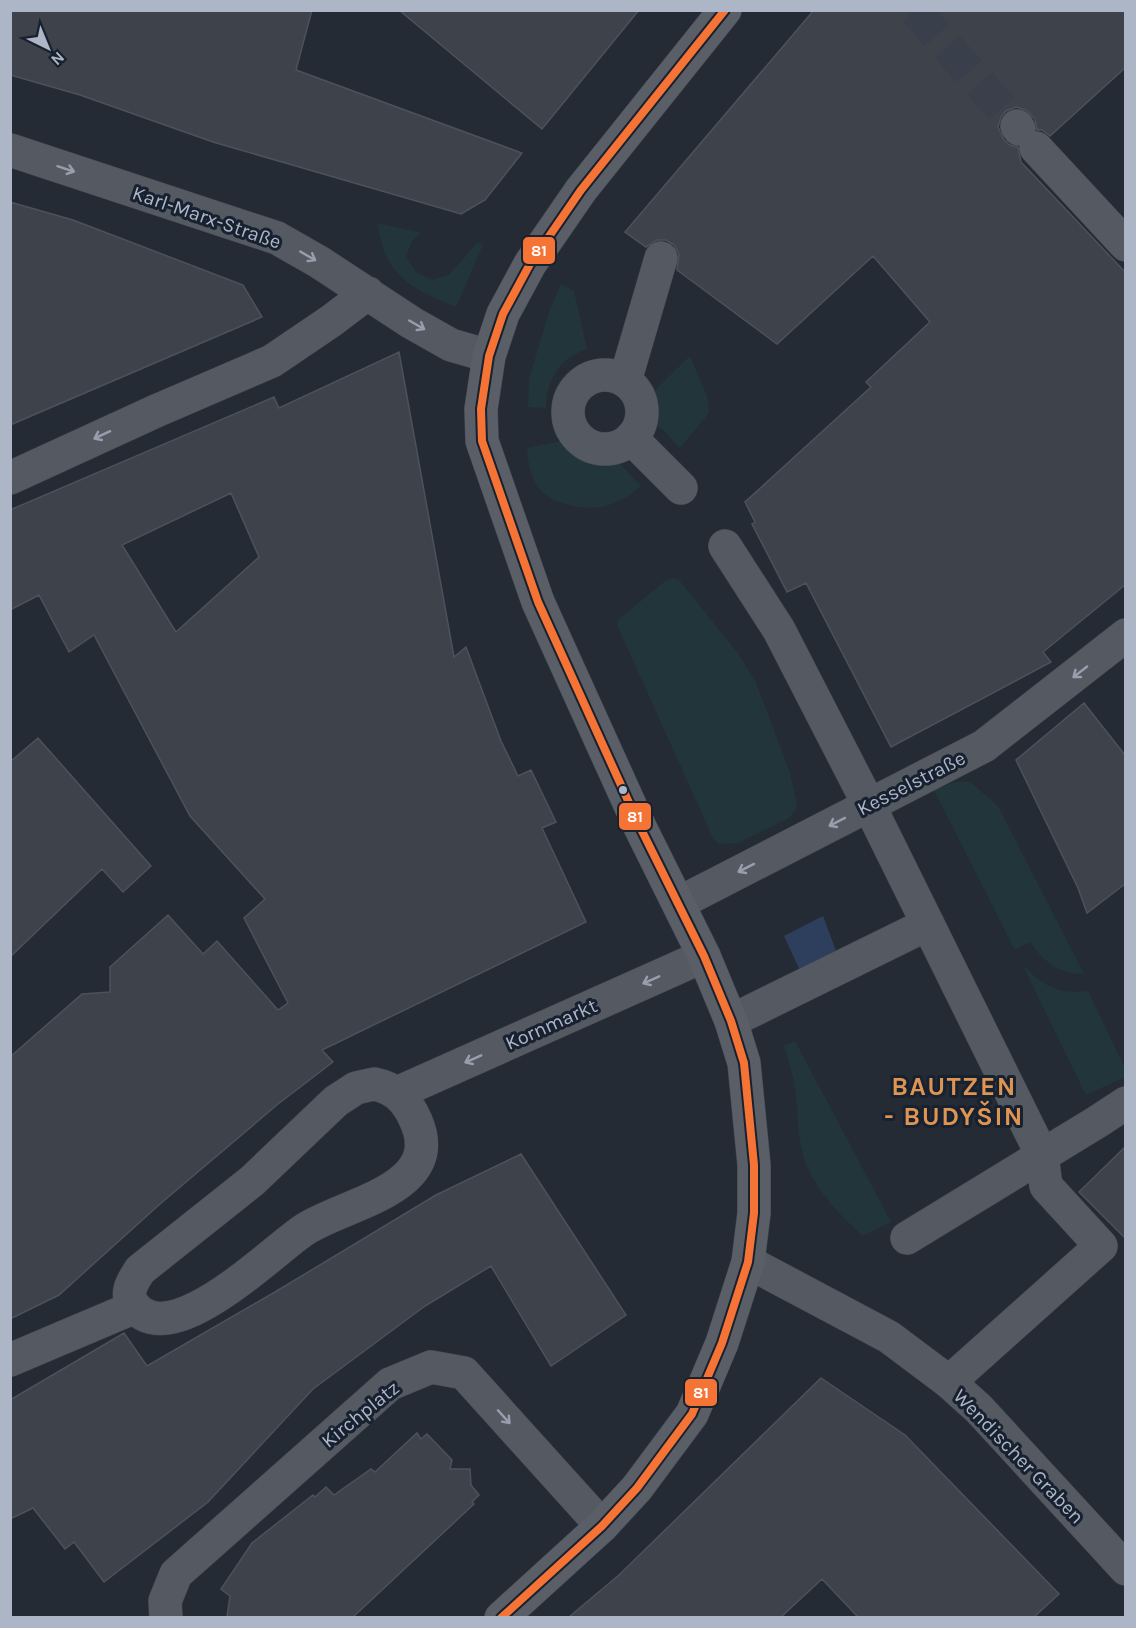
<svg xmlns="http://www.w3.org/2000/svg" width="1136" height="1628" viewBox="0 0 1136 1628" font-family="Karla,sans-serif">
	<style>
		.green { fill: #22353b }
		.water { fill: #2e3f5e }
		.building { fill: #3d424b; stroke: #4c525d; stroke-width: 1.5; fill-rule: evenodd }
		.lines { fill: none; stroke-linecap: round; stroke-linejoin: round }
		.pedestrian-tunnel { stroke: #39404b; stroke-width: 33; stroke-dasharray: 33 16; stroke-linecap: butt }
		.pedestrian-casing { stroke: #41464d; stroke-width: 34 }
		.minor-casing { stroke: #41464d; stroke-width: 34 }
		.secondary-casing { stroke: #41464d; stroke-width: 34 }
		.pedestrian { stroke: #555a62; stroke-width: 33 }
		.minor { stroke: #555a62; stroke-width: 33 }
		.secondary { stroke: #595e67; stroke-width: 33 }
		.bus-1-casing { stroke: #18212f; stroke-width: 12 }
		.bus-1 { stroke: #f57335; stroke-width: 8 }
		.oneway { stroke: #979fae }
		.bus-dot { fill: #adb6c7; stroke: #18212f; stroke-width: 2 }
		.labels { text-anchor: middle; stroke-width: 6; stroke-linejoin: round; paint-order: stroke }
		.street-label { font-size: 20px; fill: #adb6c7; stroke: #18212f }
		.district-label { font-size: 26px; font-weight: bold; letter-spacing: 1.5px; fill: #de9552; stroke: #18212f }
		.line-badge { stroke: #18212f; stroke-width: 2 }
		.badge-label { font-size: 16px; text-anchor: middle; font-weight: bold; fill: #fff }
	</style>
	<rect width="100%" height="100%" fill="#252b35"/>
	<path class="green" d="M377,223L422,233L412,241L406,256L416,272L432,280L449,275L478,242L483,245L456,307C430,295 402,287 388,259C382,249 380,234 377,223Z
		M561,284L574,291L587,349C559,359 547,378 546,408L528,407L529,379L549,312Z
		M690,356L707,396L709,413L680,448L663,430L653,423L657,407L655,390Z
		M561,441C577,455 593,460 614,457L641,486C632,494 621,501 609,505C588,512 547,505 536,484C530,473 528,461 527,448Z
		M672,578L679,580L737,652L755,680L790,773L797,804L795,811L789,818L738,843L719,844L713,838L617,625L619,619L665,581Z
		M955,782H970L998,806L1084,974C1059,974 1044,962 1030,942L1015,950L934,790Z
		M1022,964C1042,985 1058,995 1088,991L1125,1068V1077L1086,1095Z
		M795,1041L891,1222L863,1236C840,1215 818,1193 806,1164C798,1142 798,1118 796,1095C794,1078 789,1062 784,1046Z"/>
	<path class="water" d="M823,916L839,959L803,977L784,936Z"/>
	<path class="building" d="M10,10H312L296,70L522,153L485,200L461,214L213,142L80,95L10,75Z
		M399,10H639L542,129Z
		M814,10H1125V68L1050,136L1042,130H1037L1035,119L1026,110L1016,107L1006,111L1001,117L998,127L1004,140L1010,145L1018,147L1021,162L1125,272V585L1043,652L1051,662L891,747L806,583L787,592L752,524L755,522L745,502L871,387L866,382L930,322L873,256L777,344L677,270L679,254L674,245L666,240H657L646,247L625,232Z
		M10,202L73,220L243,285L262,317L10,425Z
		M399,352L454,657L466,647L501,741L518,776L531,770L556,822L542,828L586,922L322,1050L333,1062L278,1104L160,1204L59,1295L10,1319V1057L82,994L110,992V967L168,915L203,954L217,941L278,1010L288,1003L244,918L265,899L190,816L94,635L69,652L39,595L10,610V510L274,397L279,408ZM231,493L259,557L176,632L122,545Z
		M1084,703L1125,755V884L1087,913L1078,888L1016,760Z
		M38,738L151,866L123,892L102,869L10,957V762Z
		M1125,1147V1238L1079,1192Z
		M521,1154L626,1315L551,1366L491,1266L425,1306L313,1389L208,1502L104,1582L74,1542L65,1549L33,1508L10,1519V1400L124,1333L147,1366L275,1292L436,1195Z
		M821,1378L905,1435L1059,1594L1034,1617H858L822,1579L781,1617H569L619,1575Z
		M417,1433L421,1439L427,1434L452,1460L450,1469H470L471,1485L479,1495L472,1502L474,1504L353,1617H227L230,1596L221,1589L252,1543L313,1495L315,1497L326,1487L334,1495L371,1469L375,1472Z"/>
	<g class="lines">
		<path class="pedestrian-tunnel" d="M915,10L1017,126"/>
		<g class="pedestrian-casing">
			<path id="pedestrian" d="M1017,126L1019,129
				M1036,148L1126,245
				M568 412a37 37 0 1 1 74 0a37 37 0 1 1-74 0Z
				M625,381L661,258
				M631,438L681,488
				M725,546L779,630L869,805L1042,1155L1046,1186L1101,1246L949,1382
				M731,1021L928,924
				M907,1238L1097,1122L1126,1103"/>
		</g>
		<g class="minor-casing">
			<path id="minor" d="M10,150L277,238L319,262L412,323L451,345L489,356
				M10,478L156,411L272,361L331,321L368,293
				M679,903L984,746L1126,635
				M374,1084C395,1088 407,1100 416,1121C446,1190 344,1203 304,1230C273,1250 167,1358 132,1303C125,1291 134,1280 140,1270L252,1181L336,1101L356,1088Z
				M397,1093L704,956
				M748,1262L889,1337L949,1382L979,1409L1126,1569
				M10,1360L135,1307
				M166,1618L165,1601L176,1574L390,1384L431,1367L464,1373L602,1526"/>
		</g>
		<g class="secondary-casing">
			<path id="secondary" d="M501,1618L602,1526L637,1488L692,1414L722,1343L748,1262L754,1213V1165L744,1063L731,1021L704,956L640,827L538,602L482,441L481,409L489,356L503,314L530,264L581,190L725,10"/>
		</g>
		<use href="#pedestrian" class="pedestrian"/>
		<use href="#minor" class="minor"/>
		<use href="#secondary" class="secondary"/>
		<g class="bus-1-casing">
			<path id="bus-1" d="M501,1618L602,1526L637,1488L692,1414L722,1343L748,1262L754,1213V1165L744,1063L731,1021L704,956L640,827L538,602L482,441L481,409L489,356L503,314L530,264L581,190L725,10"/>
		</g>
		<use href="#bus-1" class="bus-1"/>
	</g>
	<defs><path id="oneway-shaft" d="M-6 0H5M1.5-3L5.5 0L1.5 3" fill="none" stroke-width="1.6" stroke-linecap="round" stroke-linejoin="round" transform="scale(1.5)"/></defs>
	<g class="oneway">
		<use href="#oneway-shaft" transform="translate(66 169) rotate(18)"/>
		<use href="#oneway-shaft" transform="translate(308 256) rotate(30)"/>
		<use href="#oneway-shaft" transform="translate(417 325) rotate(30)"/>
		<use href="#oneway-shaft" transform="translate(102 435) rotate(155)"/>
		<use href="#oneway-shaft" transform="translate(1080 672) rotate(142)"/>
		<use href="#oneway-shaft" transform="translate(837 822) rotate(153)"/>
		<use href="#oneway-shaft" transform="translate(746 868) rotate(153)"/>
		<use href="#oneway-shaft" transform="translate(651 980) rotate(156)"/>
		<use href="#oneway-shaft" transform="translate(473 1059) rotate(156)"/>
		<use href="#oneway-shaft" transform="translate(504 1417) rotate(48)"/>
	</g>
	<circle class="bus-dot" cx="623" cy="790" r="5"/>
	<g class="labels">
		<g class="street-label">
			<text transform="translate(207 217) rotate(19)" y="7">Karl-Marx-Straße</text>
			<text transform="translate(911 783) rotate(-27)" y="7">Kesselstraße</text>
			<text transform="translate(551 1024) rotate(-24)" y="7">Kornmarkt</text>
			<text transform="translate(360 1414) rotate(-39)" y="7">Kirchplatz</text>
			<text transform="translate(1019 1456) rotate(46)" y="7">Wendischer Graben</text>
		</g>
		<g class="district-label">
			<text x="954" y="1095">BAUTZEN<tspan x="954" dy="30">- BUDYŠIN</tspan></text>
		</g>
	</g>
	<g class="line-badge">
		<rect x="522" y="236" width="34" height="29" rx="6" fill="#f57335"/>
		<rect x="618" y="802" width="34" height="29" rx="6" fill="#f57335"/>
		<rect x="684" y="1378" width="34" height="29" rx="6" fill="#f57335"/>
	</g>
	<g class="badge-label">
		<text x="539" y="256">81</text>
		<text x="635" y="822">81</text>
		<text x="701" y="1398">81</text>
	</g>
	<rect width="1136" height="1628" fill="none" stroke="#adb6c7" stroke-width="24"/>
	<g transform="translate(48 48) rotate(137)" stroke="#18212f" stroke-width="4.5" paint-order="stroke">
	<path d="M0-4.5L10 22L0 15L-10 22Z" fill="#adb6c7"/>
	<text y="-9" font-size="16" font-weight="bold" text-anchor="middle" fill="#adb6c7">N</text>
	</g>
</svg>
